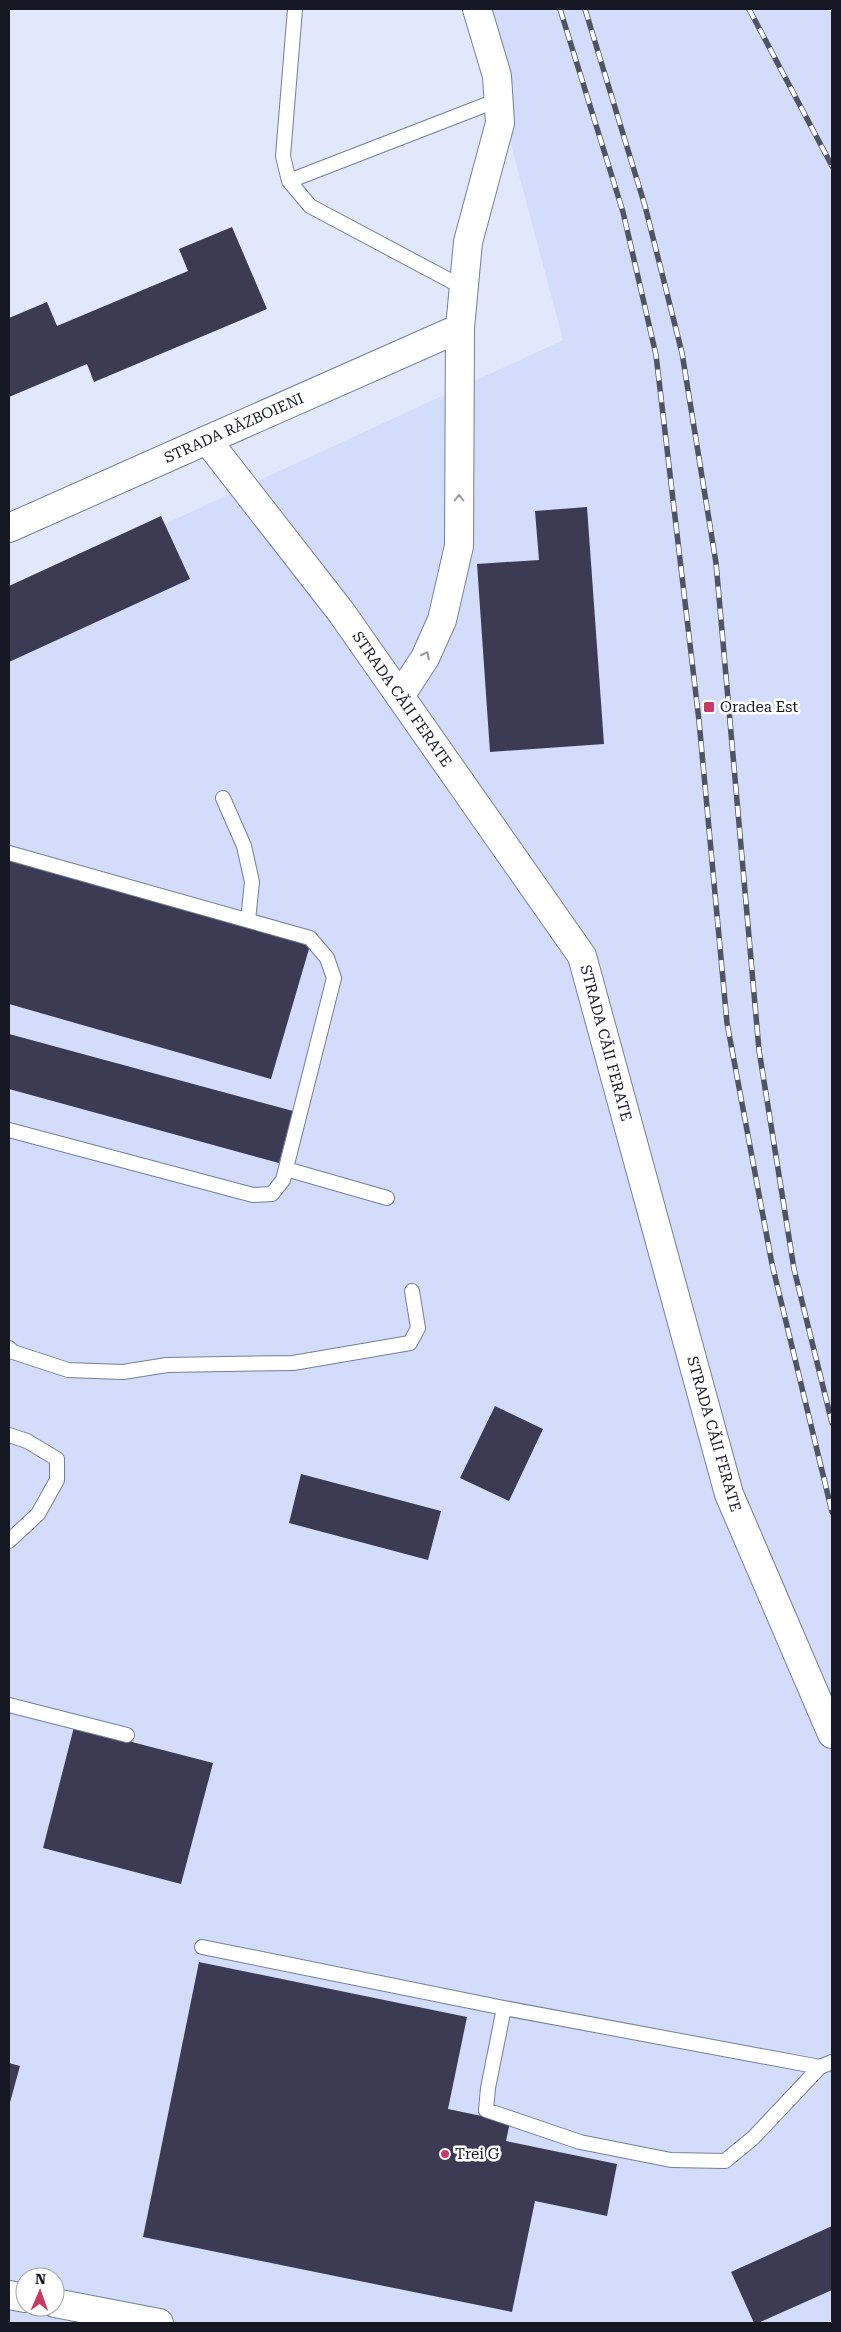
<svg xmlns="http://www.w3.org/2000/svg" width="841" height="2332" viewBox="0 0 841 2332" font-family="'Roboto Serif',serif">
	<style>
		.built { fill: #d3ddfb; fill-rule: evenodd }
		.building { fill: #3d3a53 }
		.lines { fill: none; stroke-linecap: round; stroke-linejoin: round }
		.service-casing { stroke: #757e99; stroke-width: 16 }
		.minor-casing { stroke: #757e99; stroke-width: 30 }
		.tertiary-casing { stroke: #757e99; stroke-width: 30 }
		.service { stroke: #fff; stroke-width: 14 }
		.minor { stroke: #fff; stroke-width: 28 }
		.tertiary { stroke: #fff; stroke-width: 28 }
		.rail-casing { stroke: #505461; stroke-width: 5.5 }
		.rail { stroke: #fff; stroke-width: 4; stroke-dasharray: 11; stroke-linecap: butt }
		.oneway { stroke: #96979c }
		.poi-dot { fill: #c93a63; stroke: #fff; stroke-width: 2 }
		.labels { text-anchor: middle; stroke-width: 5; stroke-linejoin: round; paint-order: stroke }
		.street-label { font-size: 15px; fill: #151823; stroke: #fff }
		.poi-label { font-size: 15px; fill: #151823; stroke: #fff; text-anchor: start }
	</style>
	<rect width="100%" height="100%" fill="#e2e8fb"/>
	<path class="built" d="M475,9H832V2323H9V596L563,340ZM25,2277H55V2307H25Z"/>
	<path class="building" d="M232,227L267,309L94,382L87,364L9,397V318L47,302L57,326L188,271L179,249Z
		M587,507L604,744L490,752L477,564L539,560L535,511Z
		M161,516L190,579L9,662V586Z
		M9,855L311,942L271,1079L9,1004Z
		M9,1034L293,1111L279,1163L9,1089Z
		M495,1406L543,1429L509,1501L460,1478Z
		M301,1474L441,1511L428,1560L289,1523Z
		M74,1727L213,1763L181,1884L43,1848Z
		M199,1962L467,2017L448,2109L510,2122L506,2141L617,2164L607,2216L535,2201L512,2312L143,2237Z
		M9,2063L20,2066L9,2106Z
		M832,2226V2290L758,2323H754L731,2272Z"/>
	<g class="lines">
		<g class="service-casing">
			<path id="service" d="M295,9L283,156L289,181L310,206L464,288
				M289,181L498,100
				M223,798L244,846L252,882L248,920
				M9,853L310,938L327,958L334,978L283,1180L272,1194L253,1195L9,1130
				M286,1169L387,1198
				M9,1348L13,1352L68,1370L123,1372L167,1365L293,1363L410,1343L418,1328L412,1291
				M9,1435L27,1441L57,1459V1480L38,1514L9,1541
				M9,1705L127,1735
				M202,1947L504,2008L820,2067
				M504,2008L488,2088L486,2110L580,2142L671,2160L725,2161L753,2138L820,2067L832,2062"/>
		</g>
		<g class="minor-casing">
			<path id="minor" d="M207,440L460,328
				M400,696L425,658L442,620L459,546L460,328L468,242L500,123L497,76L477,9
				M9,2295L25,2298
				M55,2303L159,2323"/>
		</g>
		<g class="tertiary-casing">
			<path id="tertiary" d="M9,528L207,440L341,612L582,956L729,1494L832,1734"/>
		</g>
		<use href="#service" class="service"/>
		<use href="#minor" class="minor"/>
		<use href="#tertiary" class="tertiary"/>
		<g class="rail-casing">
			<path id="rail" d="M560,9L623,212L656,355L699,721L727,1023L772,1264L832,1512
				M585,9L645,206L682,353L716,563L759,1050L794,1269L832,1423
				M749,9L832,166"/>
		</g>
		<use href="#rail" class="rail"/>
	</g>
	<defs><path id="oneway-chevron" d="M-2-3.5L2.5 0L-2 3.5" fill="none" stroke-width="1.6" stroke-linecap="round" stroke-linejoin="round" transform="scale(1.25)"/></defs>
	<g class="oneway">
		<use href="#oneway-chevron" transform="translate(459 498) rotate(-90)"/>
		<use href="#oneway-chevron" transform="translate(426 655) rotate(-63)"/>
	</g>
	<g class="poi-dot">
		<rect x="703" y="701" width="12" height="12" rx="2.5"/>
		<circle cx="445" cy="2154" r="5"/>
	</g>
	<g class="labels">
		<g class="street-label">
			<text transform="translate(234 428) rotate(-24)" y="5">STRADA RĂZBOIENI</text>
			<text transform="translate(402 699) rotate(55)" y="5">STRADA CĂII FERATE</text>
			<text transform="translate(606 1043) rotate(75)" y="5">STRADA CĂII FERATE</text>
			<text transform="translate(714 1434) rotate(74)" y="5">STRADA CĂII FERATE</text>
		</g>
		<g class="poi-label">
			<text x="720" y="712">Oradea Est</text>
			<text x="455" y="2159">Trei G</text>
		</g>
	</g>
	<rect width="841" height="2332" fill="none" stroke="#151823" stroke-width="20"/>
	<g transform="translate(40 2292) rotate(2)"><circle r="24" fill="#ffffff" stroke="#a1a3a7"/>
	<path d="M0-4L9 19L0 12L-9 19Z" fill="#c93a63"/>
	<text y="-8" font-size="14" font-weight="bold" text-anchor="middle" fill="#151823">N</text>
	</g>
</svg>
